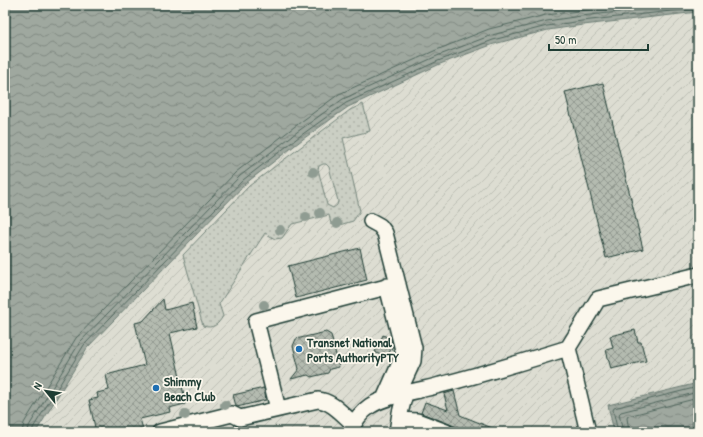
<svg xmlns="http://www.w3.org/2000/svg" width="703" height="437" viewBox="0 0 703 437" font-family="'Patrick Hand',sans-serif">
	<style>
		.industrial { fill: url(#industrial-furrows) }
		.grass { fill: url(#grass-dots); stroke: #75867c; fill-rule: evenodd }
		.water { fill: url(#water-waves); stroke: #6c7d74 }
		.lines { fill: none; stroke-linecap: round; stroke-linejoin: round }
		.shore { stroke: #52685f; stroke-width: 1 }
		.building { fill: url(#building-cross-hatch); stroke: #1f3d34 }
		.minor-casing { stroke: #1f3d34; stroke-width: 18 }
		.minor { stroke: #fbf7ec; stroke-width: 15 }
		.tree { fill: #8f9c92 }
		.poi-dot { fill: #1f6fb2; stroke: #fbf7ec; stroke-width: 1.5 }
		.labels { text-anchor: middle; stroke-width: 3.5; stroke-linejoin: round; paint-order: stroke }
		.poi-label { font-size: 13px; font-weight: bold; fill: #1f3d34; stroke: #fbf7ec; text-anchor: start }
	</style>
	<defs>
		<pattern id="industrial-furrows" width="10" height="10" patternUnits="userSpaceOnUse"><rect width="10" height="10" fill="#ddddd2"/><path d="M-1 1l2-2M0 10L10 0M9 11l2-2" fill="none" stroke="#bdbfb5"/></pattern>
		<pattern id="grass-dots" width="8" height="8" patternUnits="userSpaceOnUse"><rect width="8" height="8" fill="#cbcfc4"/><path d="M2 2h.1M6 6h.1" fill="none" stroke="#aeb3a9" stroke-width="1.8" stroke-linecap="round"/></pattern>
		<pattern id="water-waves" width="16" height="10" patternUnits="userSpaceOnUse"><rect width="16" height="10" fill="#9fa89f"/><path d="M0 5q4-4 8 0t8 0" fill="none" stroke="#818a82"/></pattern>
		<pattern id="building-cross-hatch" width="8" height="8" patternUnits="userSpaceOnUse"><rect width="8" height="8" fill="#b4bbb0"/><path d="M0 0l8 8M0 8l8-8" fill="none" stroke="#929990"/></pattern>
	</defs>
	<rect width="100%" height="100%" fill="#eeece1"/>
	<filter id="ink" filterUnits="userSpaceOnUse"><feTurbulence type="fractalNoise" baseFrequency=".025" numOctaves="2"/><feDisplacementMap in="SourceGraphic" scale="8" xChannelSelector="R" yChannelSelector="G"/><feConvolveMatrix kernelMatrix="1 2 1 2 8 2 1 2 1" color-interpolation-filters="sRGB"/></filter>
	<g filter="url(#ink)">
		<path class="industrial" d="M698,12V383L608,405L614,432H36L87,348L246,183L303,139L348,107L440,64L494,44L548,30L583,25Z"/>
		<path class="grass" d="M363,104L370,131L343,138L360,211L353,221L336,226L331,224L329,215L292,224L282,238L275,239L265,233L219,304L223,316C218,325 213,329 203,326L183,255L249,186L350,110ZM323,164H326L329,167L338,201L337,205L333,208L327,205L318,169L319,166Z"/>
		<path class="water" d="M5,5H698V12L583,25L548,30L494,44L440,64L348,107L303,139L246,183L87,348L36,432H5Z
			M698,383V432H614L608,405Z"/>
		<g class="lines">
			<path class="shore" d="M22,432L24,423L76,338L236,172L294,127L339,94L434,51L489,29L546,15L627,5
				M28,432L29,426L80,342L240,176L297,132L343,99L437,56L492,35L547,21L581,16L683,5
				M33,432V428L84,345L243,180L300,136L346,103L438,61L493,40L547,26L582,21L698,8
				M618,432L613,410L614,408L698,387
				M623,432L619,414L621,412L698,392
				M629,432L627,418L628,416L698,398"/>
		</g>
		<path class="building" d="M603,83L643,249L606,258L565,92Z
			M360,248L367,280L296,298L288,266Z
			M163,299L165,310L192,303L197,327L170,333L184,395H183L185,404L169,408L170,412L140,419L143,429L130,432H96L89,400L98,398L97,393L109,390L106,375L145,365L135,323L143,321Z
			M635,330L638,342H641L646,361L611,369L606,350L613,348L610,336Z
			M326,332L331,335L339,367L330,369L328,373L311,377L308,375L291,379L299,369L293,346L296,339Z
			M383,335L391,339L393,346L386,358L375,352Z
			M264,388L266,400L237,407L236,406L233,395Z
			M454,391L460,415L502,432H470L421,413L425,402L448,410L444,394Z"/>
		<g class="lines">
			<g class="minor-casing">
				<path id="minor" d="M371,221L380,226L385,233L414,348L413,361L397,396
					M568,348L588,432
					M384,399L404,354L387,286
					M278,409L256,321L398,284
					M240,418L318,400C332,401 343,415 354,424
					M399,420L417,421L446,432
					M160,432L232,414L240,418
					M350,432C354,422 361,412 370,406C386,395 420,391 440,385C483,374 526,361 568,348L598,299L698,275
					M397,432L400,413L405,394"/>
			</g>
			<use href="#minor" class="minor"/>
		</g>
		<g class="tree">
			<circle cx="313" cy="172" r="5"/>
			<circle cx="320" cy="213" r="5"/>
			<circle cx="306" cy="217" r="5"/>
			<circle cx="337" cy="223" r="5"/>
			<circle cx="280" cy="230" r="5"/>
			<circle cx="264" cy="305" r="5"/>
			<circle cx="225" cy="405" r="5"/>
			<circle cx="185" cy="415" r="5"/>
		</g>
	</g>
	<g class="poi-dot">
		<circle cx="299" cy="349" r="4"/>
		<circle cx="156" cy="388" r="4"/>
	</g>
	<g class="labels">
		<g class="poi-label">
			<text x="307" y="347">Transnet National<tspan x="307" dy="15">Ports AuthorityPTY</tspan></text>
			<text x="164" y="386">Shimmy<tspan x="164" dy="15">Beach Club</tspan></text>
		</g>
	</g>
	<rect width="703" height="437" fill="none" stroke="#fbf7ec" stroke-width="20"/>
	<rect x="10" y="10" width="683" height="417" fill="none" stroke="#1f3d34" stroke-width="1.5" filter="url(#ink)"/>
	<g transform="translate(46 391) rotate(300)" stroke="#fbf7ec" stroke-width="3" paint-order="stroke">
	<path d="M0-3L7 15L0 10L-7 15Z" fill="#1f3d34"/>
	<text y="-6" font-size="11" font-weight="bold" text-anchor="middle" fill="#1f3d34">N</text>
	</g>
	<path d="M549 44v6h99v-6" fill="none" stroke="#1f3d34" stroke-width="2"/>
	<text x="555" y="44" font-size="12" fill="#1f3d34" stroke="#fbf7ec" stroke-width="3" paint-order="stroke">50 m</text>
</svg>
